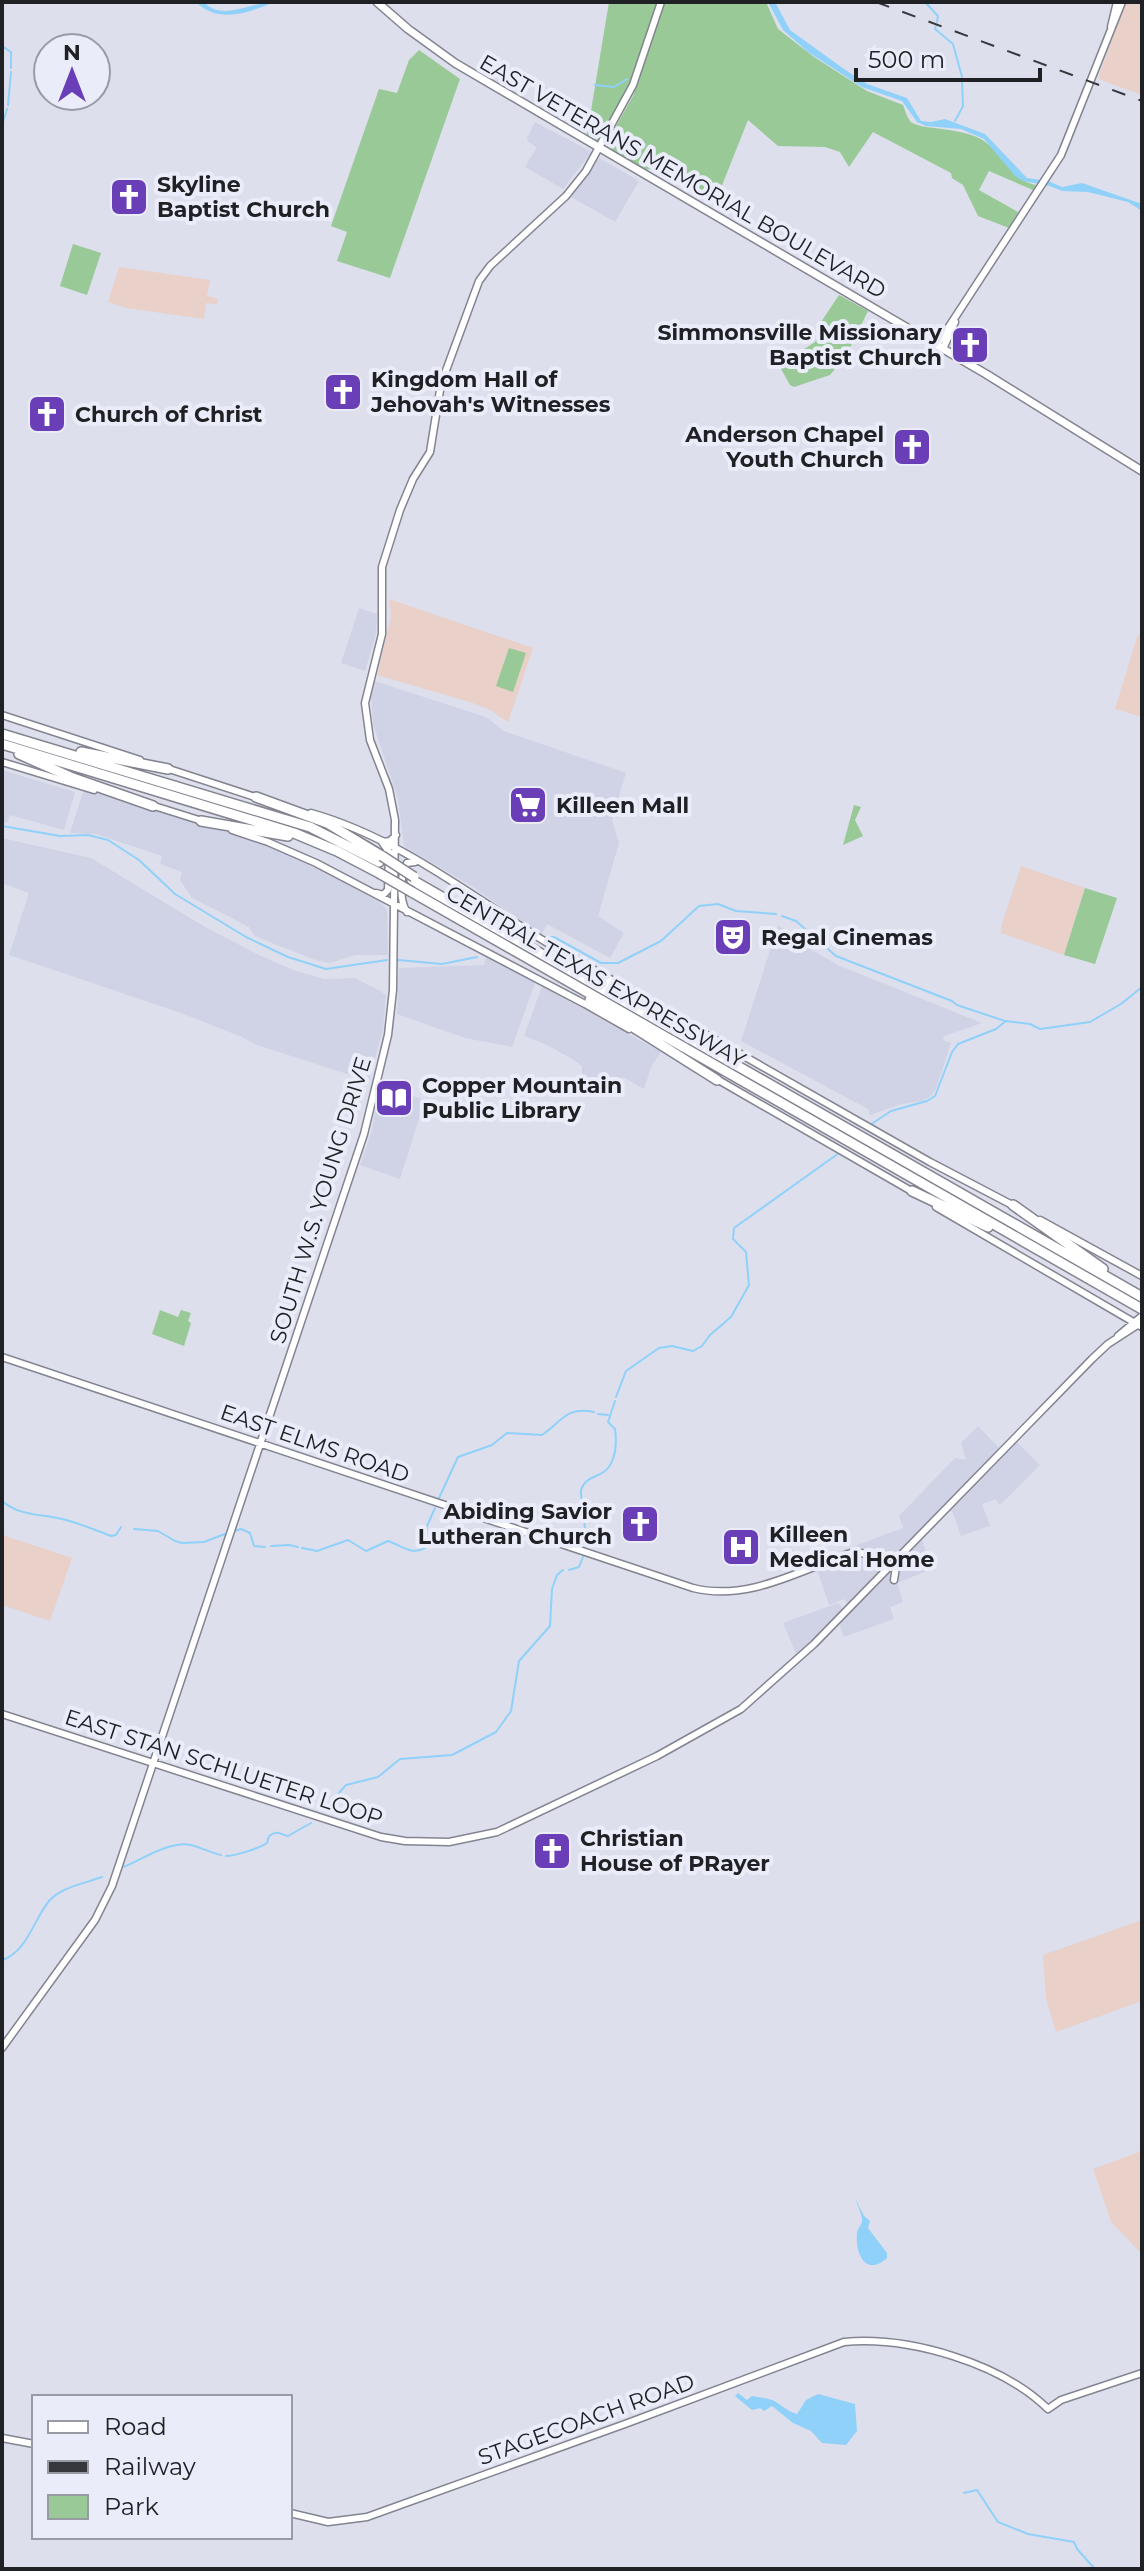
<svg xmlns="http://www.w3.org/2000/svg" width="1144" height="2571" viewBox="0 0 1144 2571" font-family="Montserrat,sans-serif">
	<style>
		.built { fill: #d0d3e6 }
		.education { fill: #e9d0c8 }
		.green { fill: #99c997 }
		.water { fill: #90d1f9 }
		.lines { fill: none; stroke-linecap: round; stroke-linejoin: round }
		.stream { stroke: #90d1f9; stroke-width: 2 }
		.secondary-casing { stroke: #838490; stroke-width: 9 }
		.primary-casing { stroke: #838490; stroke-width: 10 }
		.highway-casing { stroke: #838490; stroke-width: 12 }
		.secondary { stroke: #fff; stroke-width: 6 }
		.primary { stroke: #fff; stroke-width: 7 }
		.highway { stroke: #fff; stroke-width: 9 }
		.rail { stroke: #37383d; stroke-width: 2; stroke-dasharray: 14 14; stroke-linecap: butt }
		.highway-bridge-casing { stroke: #838490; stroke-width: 12; stroke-linecap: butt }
		.highway-bridge { stroke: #fff; stroke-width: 9 }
		.labels { text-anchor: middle; stroke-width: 8; stroke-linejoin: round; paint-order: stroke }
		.street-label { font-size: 22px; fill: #202125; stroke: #eaedf9 }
		.poi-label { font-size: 22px; font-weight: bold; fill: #202125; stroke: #eaedf9; text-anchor: start }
	</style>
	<rect width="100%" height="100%" fill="#dddfec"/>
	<path class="built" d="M535,122L590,151V154L563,189L525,167L537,147L528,142L527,138Z
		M599,158L639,181L615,222L571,197Z
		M359,608L377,614L376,634L365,671L341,663Z
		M374,681L486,717L504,731L626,773L612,820L619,843L598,916L624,933L610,958L547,924L541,935L473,887L404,846L398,799L373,724L371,696Z
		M2,770L75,792L64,830L10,815L7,823H2Z
		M84,789L258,841L287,852L337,878L382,904L387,910L388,955H356L330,963L318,961L254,936L249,927L192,898L180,880L182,872L160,864L162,856L96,834L70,833Z
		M2,838L91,858L205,927L261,956L293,970L324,979L355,978L380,991L386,995L383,1029L369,1081L257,1045L242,1037L181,1013L9,955L29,893L2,883Z
		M778,925L810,949L840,966L982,1023L944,1036L943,1040L951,1043L936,1089L931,1096L922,1101L902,1104L870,1115L868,1109L741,1041Z
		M487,954L535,983L512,1047L465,1038L397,1014L399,968L484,965Z
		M542,986L661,1052L652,1065L644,1089L623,1077L617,1094L613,1093L582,1075V1066L572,1059L547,1045L524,1036Z
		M380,1085L425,1100L400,1179L360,1165L371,1134Z
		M978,1426L1000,1449L1012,1437L1040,1465L1003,1502L999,1505L996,1499L982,1504L990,1526L961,1536L953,1513L945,1506L919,1532L932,1569L897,1583L903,1602L890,1607L894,1619L844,1637L839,1623L852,1610L844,1599L829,1605L814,1561L903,1528L899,1516L955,1458L966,1460L961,1443Z
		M838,1603L844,1609L797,1656L783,1623Z"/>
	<path class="education" d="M1125,2H1142V95L1098,79Z
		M119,267L210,280L207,296L218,299L217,304L206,303L204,319L126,308L108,302Z
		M389,599L533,648L508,722L490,710L473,703L377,675L391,616Z
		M1138,634L1142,636V717L1115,709Z
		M1021,866L1085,888L1064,955L1001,933V927Z
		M2,1535L72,1558L50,1621L2,1605Z
		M1142,1920V2001L1056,2032L1046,1999L1043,1955Z
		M1142,2151V2254L1111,2222L1093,2169Z"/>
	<path class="green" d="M609,2H658L633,79L597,142L587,135Z
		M665,2H766L778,29L814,57L867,91L903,105C905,110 907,118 911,122C920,130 964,127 984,141C1006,156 1007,178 1036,185L1033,190L989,171L979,190L1018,212L1009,228L978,216L963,185L952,178L951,173L873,132L849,167L840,152L825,147L778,146L748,120L715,203L652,168L646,170L606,147V144L633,96Z
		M419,50L460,79L390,278L337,261L347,232L331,226L379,89L397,93L409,60Z
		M73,244L101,253L87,295L60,286Z
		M839,295L868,311L847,354L830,375L794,387L790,385L781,369L783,363L815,342L819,334V325Z
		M509,648L526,653L513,692L496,686Z
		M854,805L861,807L855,820L863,836L843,845Z
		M1085,888L1117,898L1095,964L1064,955Z
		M160,1310L178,1317L181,1310L191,1313L188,1321L191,1323L184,1346L152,1334Z"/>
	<path class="water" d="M196,2H204C222,22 251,2 274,2C249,13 218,24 196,2Z
		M768,2H775L790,30L844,69L867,84L907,98L921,121L931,122L945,119L985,134L1027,178L1048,181L1062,187L1082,183L1142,204V211L1128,202L1088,192L1062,191L1050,186L1023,181L1015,176L984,139L961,129L926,126L917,122L902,101L862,87L808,52L783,30Z
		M855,2198L864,2216L870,2221L868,2228L887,2253V2258C866,2277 855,2254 857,2233C857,2229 861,2226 862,2222C863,2216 857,2204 855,2198Z
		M738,2393L747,2400L752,2396C761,2398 772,2398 779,2404C786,2409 788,2411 797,2414L806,2400L818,2394L855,2404L857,2431L846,2445L822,2443L811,2431L793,2423L772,2406L764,2411L760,2408L752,2410L735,2396Z"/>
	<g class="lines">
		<path class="stream" d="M925,2L938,16L937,22
			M936,26L935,29L953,44L962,77
			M2,46L11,52V68
			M595,85L614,87L627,79
			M8,105L11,72
			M955,121L963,106L962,81
			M2,125L7,109
			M2,826L60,836L88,835L108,840L139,860L175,894L246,937L288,957L326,969L387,960
			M782,916L796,921L836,956L952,1001L957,1005L1005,1021
			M546,937H554L601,963H618L661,941L699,906L718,904L736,911L776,914
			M398,960L442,964L477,957
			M870,1125L891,1111L927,1101L935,1096L952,1052L958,1044L996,1029L1006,1021L1030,1024L1040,1029L1090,1022L1121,1004L1142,987
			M616,1397L626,1371L659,1348L672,1346L693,1351L702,1346L710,1335L731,1317L749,1285L746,1252L733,1239L734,1228L839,1153
			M598,1414L608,1415
			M439,1498L458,1457L492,1445L507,1433L542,1435C562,1422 565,1406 594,1412
			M2,1501C19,1516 42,1514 62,1519C79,1523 95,1530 111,1536L116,1535L121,1527
			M134,1529L158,1531L175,1541L182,1543L204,1542L225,1534
			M234,1531L241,1529L250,1533L254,1546L265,1547
			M271,1546L289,1545L298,1547
			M586,1546C587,1534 580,1494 581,1490C585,1477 596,1478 605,1471C616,1462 617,1443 615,1429L608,1422L615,1401
			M302,1548L317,1551L348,1540L366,1551L388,1541C401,1545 412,1556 425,1548L427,1526L435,1508
			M569,1570L579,1567L583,1557
			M323,1811L346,1785L378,1777L400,1759L452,1755L496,1732L511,1711L519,1661L550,1626L552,1589L557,1575L563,1570
			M226,1856C235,1856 260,1848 267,1843L269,1836C278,1830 279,1834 288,1836L311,1823
			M123,1867C141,1860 171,1840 191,1845C202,1848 209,1852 221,1855
			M2,1960C27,1952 34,1919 49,1901C61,1887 86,1883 102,1877
			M964,2493L977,2490L998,2522L1028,2534L1074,2542L1077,2549L1095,2569"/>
		<g class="secondary-casing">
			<path id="secondary" d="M1111,27L1117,2
				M937,345L1061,155L1122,2
				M943,349L955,322
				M2,715L140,760
				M2,762L94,790
				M166,768L258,798
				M151,805L202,821
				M311,813C393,836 462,889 533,934C564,954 597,971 629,990
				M232,830L268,842L316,863L585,1004L629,1029
				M376,893L383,895L388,890L389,852L382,842L390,841L396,835
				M407,912C399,901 400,875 407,863L415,862
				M670,1014L930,1162L1016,1207
				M715,1078L913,1192
				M936,1207L1142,1327
				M1040,1220L1142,1276
				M1118,1336L1142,1316
				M2,1357L693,1588C750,1602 801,1569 854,1552L867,1554L886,1570
				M894,1580L897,1560
				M2,1714L381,1837L405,1841L449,1842L497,1832L657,1756L741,1709L814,1644L1092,1359L1108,1344L1142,1322
				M2,2048L95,1920L112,1886L364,1134L388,1035L393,990L395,820L389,789L370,740L365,703L382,634V567L400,510L413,479L430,452L441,384L479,281L490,266L566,196L586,171L633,85L661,2
				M2,2438L34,2444
				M290,2513L328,2522L367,2517L625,2424L844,2342C909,2336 1001,2363 1048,2409L1061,2400L1142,2373"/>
		</g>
		<g class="primary-casing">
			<path id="primary" d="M377,2L408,29L455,63L986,374L1142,471
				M927,338L944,332"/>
		</g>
		<g class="highway-casing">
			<path id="highway" d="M2,734L310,827L379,862
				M2,744L294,833L337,851L379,873
				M81,752L168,769
				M19,754L73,778L153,806
				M256,797L327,823L382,856
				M201,821L288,836
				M412,880L1142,1297
				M412,892L1142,1309
				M585,973L672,1015
				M590,1000L717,1080
				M912,1191L988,1227
				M1013,1205L1103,1269"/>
		</g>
		<use href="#secondary" class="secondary"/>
		<use href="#primary" class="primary"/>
		<use href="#highway" class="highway"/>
		<path class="rail" d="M876,2L1142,101"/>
		<g class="highway-bridge-casing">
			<path id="highway-bridge" d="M382,856L414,877
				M379,873L412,892"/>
		</g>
		<use href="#highway-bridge" class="highway-bridge"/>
	</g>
	<defs>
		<g id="church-square" transform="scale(2)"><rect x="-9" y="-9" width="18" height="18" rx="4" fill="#6a3eb6" stroke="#eaedf9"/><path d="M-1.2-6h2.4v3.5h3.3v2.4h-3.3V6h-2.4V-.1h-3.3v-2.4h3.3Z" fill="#fff"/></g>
		<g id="supermarket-square" transform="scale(2)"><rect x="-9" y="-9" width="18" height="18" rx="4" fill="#6a3eb6" stroke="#eaedf9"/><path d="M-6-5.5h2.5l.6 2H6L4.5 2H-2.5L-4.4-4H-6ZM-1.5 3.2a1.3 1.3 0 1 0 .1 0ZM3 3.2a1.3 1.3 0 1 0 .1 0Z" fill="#fff"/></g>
		<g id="theatre-square" transform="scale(2)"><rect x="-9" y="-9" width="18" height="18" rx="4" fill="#6a3eb6" stroke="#eaedf9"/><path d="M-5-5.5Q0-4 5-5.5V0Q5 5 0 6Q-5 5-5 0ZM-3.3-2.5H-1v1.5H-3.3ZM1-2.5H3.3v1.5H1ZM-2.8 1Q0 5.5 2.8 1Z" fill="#fff"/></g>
		<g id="library-square" transform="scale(2)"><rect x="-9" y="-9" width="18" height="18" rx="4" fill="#6a3eb6" stroke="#eaedf9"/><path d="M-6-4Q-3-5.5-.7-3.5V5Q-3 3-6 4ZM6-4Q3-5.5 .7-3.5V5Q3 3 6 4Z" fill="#fff"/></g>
		<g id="hospital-square" transform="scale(2)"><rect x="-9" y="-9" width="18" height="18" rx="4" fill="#6a3eb6" stroke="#eaedf9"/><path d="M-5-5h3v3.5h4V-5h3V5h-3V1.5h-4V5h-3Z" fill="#fff"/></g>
	</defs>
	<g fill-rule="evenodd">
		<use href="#church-square" x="129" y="197"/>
		<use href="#church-square" x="970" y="345"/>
		<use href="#church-square" x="343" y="392"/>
		<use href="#church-square" x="47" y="414"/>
		<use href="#church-square" x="912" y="447"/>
		<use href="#supermarket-square" x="528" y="805"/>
		<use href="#theatre-square" x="733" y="937"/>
		<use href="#library-square" x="394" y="1098"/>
		<use href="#church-square" x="640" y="1524"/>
		<use href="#hospital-square" x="741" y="1547"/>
		<use href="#church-square" x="552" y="1851"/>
	</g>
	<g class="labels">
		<g class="street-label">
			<text transform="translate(683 176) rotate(30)" y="8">EAST VETERANS MEMORIAL BOULEVARD</text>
			<text transform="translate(596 976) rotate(30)" y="8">CENTRAL TEXAS EXPRESSWAY</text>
			<text transform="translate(320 1200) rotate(-73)" y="8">SOUTH W.S. YOUNG DRIVE</text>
			<text transform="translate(315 1443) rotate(19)" y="8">EAST ELMS ROAD</text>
			<text transform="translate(224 1767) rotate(18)" y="8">EAST STAN SCHLUETER LOOP</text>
			<text transform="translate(586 2419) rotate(-20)" y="8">STAGECOACH ROAD</text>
		</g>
		<g class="poi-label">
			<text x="157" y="192">Skyline<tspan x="157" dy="25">Baptist Church</tspan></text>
			<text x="942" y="340" text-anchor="end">Simmonsville Missionary<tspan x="942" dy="25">Baptist Church</tspan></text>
			<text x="371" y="387">Kingdom Hall of<tspan x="371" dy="25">Jehovah's Witnesses</tspan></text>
			<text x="75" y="422">Church of Christ</text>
			<text x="884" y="442" text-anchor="end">Anderson Chapel<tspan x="884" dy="25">Youth Church</tspan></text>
			<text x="556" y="813">Killeen Mall</text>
			<text x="761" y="945">Regal Cinemas</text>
			<text x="422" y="1093">Copper Mountain<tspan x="422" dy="25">Public Library</tspan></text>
			<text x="612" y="1519" text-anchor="end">Abiding Savior<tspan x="612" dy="25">Lutheran Church</tspan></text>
			<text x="769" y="1542">Killeen<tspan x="769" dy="25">Medical Home</tspan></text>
			<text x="580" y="1846">Christian<tspan x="580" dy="25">House of PRayer</tspan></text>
		</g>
	</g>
	<rect width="1144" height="2571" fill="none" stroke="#202125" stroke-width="8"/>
	<rect x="32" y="2395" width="260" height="144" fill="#eaedf9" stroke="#999ba4" stroke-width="2"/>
	<rect x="48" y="2421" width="40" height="12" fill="#ffffff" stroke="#999ba4" stroke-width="2"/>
	<text x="104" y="2435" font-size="24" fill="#202125">Road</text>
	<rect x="48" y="2461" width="40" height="12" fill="#37383d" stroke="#999ba4" stroke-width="2"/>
	<text x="104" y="2475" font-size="24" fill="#202125">Railway</text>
	<rect x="48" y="2495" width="40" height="24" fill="#99c997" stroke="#999ba4" stroke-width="2"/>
	<text x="104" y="2515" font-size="24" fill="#202125">Park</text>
	<g transform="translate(72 72)"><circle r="38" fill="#eaedf9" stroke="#999ba4" stroke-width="2"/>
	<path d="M0-6L14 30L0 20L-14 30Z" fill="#6a3eb6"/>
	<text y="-12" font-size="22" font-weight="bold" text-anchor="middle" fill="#202125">N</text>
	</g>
	<path d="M856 68v12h184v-12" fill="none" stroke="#202125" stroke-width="4"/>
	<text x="868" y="68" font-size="24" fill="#202125" stroke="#eaedf9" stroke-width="6" paint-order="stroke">500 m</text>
</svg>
